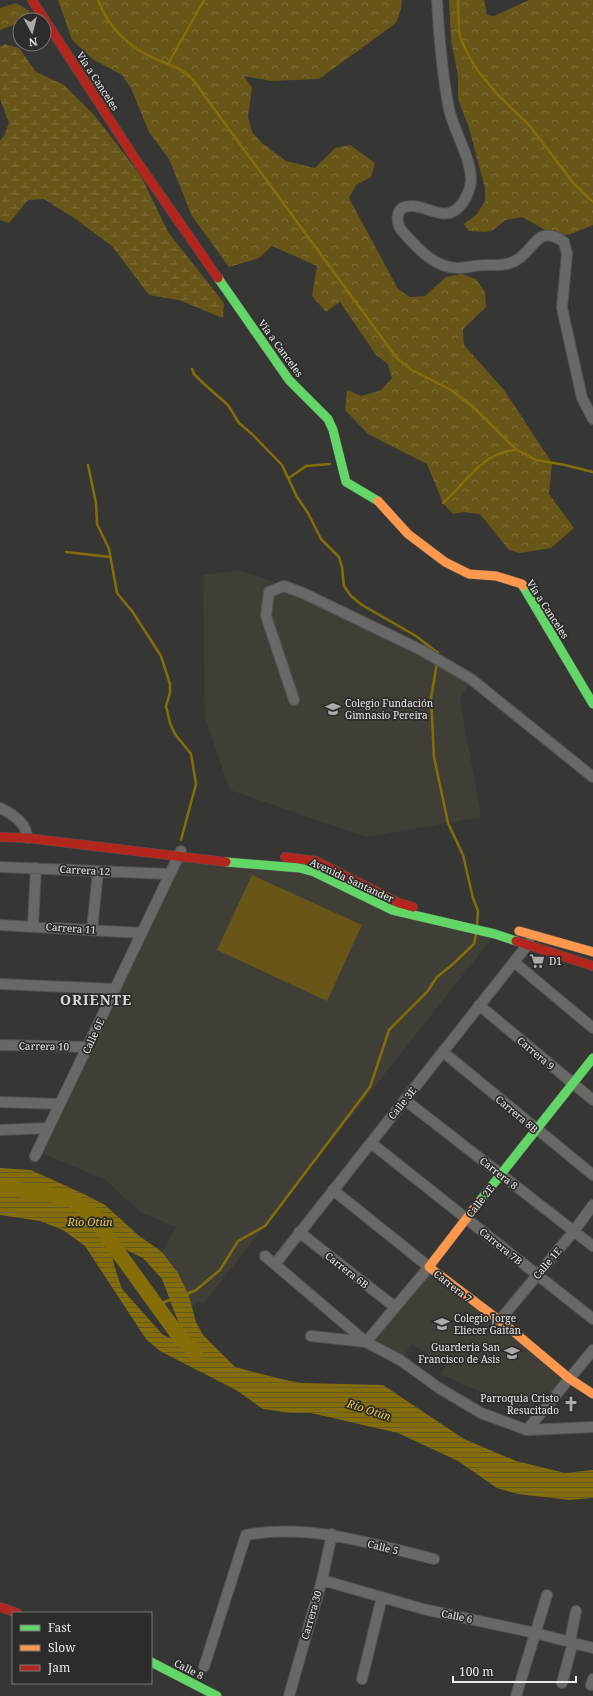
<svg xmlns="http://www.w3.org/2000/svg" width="593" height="1696" viewBox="0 0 593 1696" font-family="'Noto Serif',serif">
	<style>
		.built { fill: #403f37 }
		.forest { fill: url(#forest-crowns) }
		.wetland { fill: url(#wetland-marsh) }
		.pitch { fill: #675618 }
		.water { fill: url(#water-rules); fill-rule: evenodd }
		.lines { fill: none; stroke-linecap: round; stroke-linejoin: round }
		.stream { stroke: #856e08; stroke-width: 2.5 }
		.river { stroke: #856e08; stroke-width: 15 }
		.street-casing { stroke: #535352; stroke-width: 12 }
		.fast-casing { stroke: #535352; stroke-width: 10 }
		.slow-casing { stroke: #535352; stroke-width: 10 }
		.jam-casing { stroke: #535352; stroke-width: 10 }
		.street { stroke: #686867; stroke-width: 10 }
		.fast { stroke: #63d668; stroke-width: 9 }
		.slow { stroke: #ff974d; stroke-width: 9 }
		.jam { stroke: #b3261e; stroke-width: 9 }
		.labels { text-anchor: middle; stroke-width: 3.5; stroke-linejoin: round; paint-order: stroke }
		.street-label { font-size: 10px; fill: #eaeae8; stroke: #2d2c2a }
		.poi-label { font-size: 10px; fill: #eaeae8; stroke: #2d2c2a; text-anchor: start }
		.water-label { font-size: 11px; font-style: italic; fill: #ebc74a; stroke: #2d2c2a }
		.district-label { font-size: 14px; font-weight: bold; letter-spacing: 1px; fill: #d9d8d5; stroke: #2d2c2a }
	</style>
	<defs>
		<pattern id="forest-crowns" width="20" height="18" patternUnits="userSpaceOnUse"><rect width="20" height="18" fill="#675618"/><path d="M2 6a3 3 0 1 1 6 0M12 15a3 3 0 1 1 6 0" fill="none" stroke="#7d6e3a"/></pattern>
		<pattern id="wetland-marsh" width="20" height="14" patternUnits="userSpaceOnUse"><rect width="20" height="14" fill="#675618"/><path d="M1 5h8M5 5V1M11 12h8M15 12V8" fill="none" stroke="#7d6e3a"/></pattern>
		<pattern id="water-rules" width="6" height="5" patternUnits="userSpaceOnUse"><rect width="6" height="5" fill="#856e08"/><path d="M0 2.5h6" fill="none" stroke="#665a27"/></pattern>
	</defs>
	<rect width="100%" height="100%" fill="#363635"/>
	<path class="built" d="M240,570L284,586L471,679L460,700L481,817L366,837L230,790L205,718L203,575Z
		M178,857L300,868L392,910L495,934L204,1303L198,1302L192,1307L178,1273L162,1252L176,1227L140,1212L106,1180L37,1151Z
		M429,1267L570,1379L541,1414L513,1406L440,1374L446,1366L412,1344L400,1360L366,1342Z"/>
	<path class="forest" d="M58,0H402L401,9L396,23L319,79L271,81L244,76L252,88L248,117L252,132L262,143L286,161L315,168L335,148L350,145L375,163L371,177L356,185L349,198L398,289L410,297L425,296L446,277L461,274L476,279L485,292L486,307L463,329L464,345L504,390L552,463L549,494L574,528L551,548L520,553L509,550L480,514L463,512L453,514L443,503L427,464L368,434L345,410L347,390L361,396L381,390L392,378L388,364L376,355L340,302L326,312L312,296L317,266L272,246L259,258L229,267L192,216L169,159L149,132L131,88L122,75L94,60L72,40Z
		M449,0H484L487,15L494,16L529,0H593V225L571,234L556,236L522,217L506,220L493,230L485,232L469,231L464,224L477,214L485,201V188L469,128L458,99V76L451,40Z
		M16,3L30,11L19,23L0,30V8Z"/>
	<path class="wetland" d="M5,44L19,48L36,72L64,85L95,116L141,176L168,232L224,303L223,318L179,300L149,295L112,246L74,218L44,199L28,200L9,223L0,220V141L4,136L9,123L0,99V47Z"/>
	<path class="pitch" d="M252,875L362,925L327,1001L217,950Z"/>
	<path class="water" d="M0,1168L31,1170L86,1195L105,1205L138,1235L162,1252L178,1273L189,1296L196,1322L203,1335L235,1367L285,1380L302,1383L383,1385L464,1439L516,1461L565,1473L593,1470V1498L569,1500L518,1494L497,1488L458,1461L398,1433L311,1413H291L263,1409L236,1390L160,1351L146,1339L85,1246L63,1230L40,1221L0,1215V1193L70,1200V1198L51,1189L0,1182ZM110,1242L143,1258L162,1279L184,1337L177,1341L163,1335L122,1289L114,1265Z"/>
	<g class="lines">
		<path class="stream" d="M98,0C109,29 129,48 158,60C171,65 183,69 193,80L396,357L410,369L451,390L471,405L517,450L536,460L565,465L593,472
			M458,0L459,33L463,44L475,67L497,94L530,126L574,184L593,202
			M168,64L204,0
			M192,369L194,374L203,383L228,405L239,423L252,434L282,465L297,497L308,513L321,539L339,557L342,567L344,586L351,596L362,605L416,636L438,653L439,657
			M88,465L96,503L97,524L109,549L117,593L132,611L161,656L170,684V693L166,706L170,723L175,734L191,754L196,784L181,840
			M289,478L306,466L330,464
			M443,503C466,483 482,452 516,450
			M66,552L110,557
			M437,663L431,698L434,757L448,823L463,855L473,898L478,911L477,925
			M184,1295L196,1290L220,1270L238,1241L265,1226L370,1087L389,1030L427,992L437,977L453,964L474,944L476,934
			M157,1305L172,1299"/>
		<path class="river" d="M0,1187L36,1192L71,1199L95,1216L110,1241L181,1339L195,1352"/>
		<g class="street-casing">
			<path id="street" d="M437,0C439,36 442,73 449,109C454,132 470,155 471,179C471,189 465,202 457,209C440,223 421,199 402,208C395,214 397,226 403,232C418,249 435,268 458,268C467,268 476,265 485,265C495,265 506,266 515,261C535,251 536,223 564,242L567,254L562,308L582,398L593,419
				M294,700L266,616L269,592L284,586L303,593L423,651L471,679L593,777
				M0,808C13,814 27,823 27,838
				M0,867L169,874
				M0,925L142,933
				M33,926L36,868
				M92,930L98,871
				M514,962L593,1028
				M0,984L114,989
				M479,1005L593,1100
				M0,1045L88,1047
				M443,1052L593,1175
				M405,1100L593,1246
				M0,1102L60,1104
				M0,1130L48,1128
				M371,1143L593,1319
				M35,1156L181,851
				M333,1190L429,1267L366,1342
				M299,1232L395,1307
				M265,1256L366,1342L400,1360L439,1388L481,1413L527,1430L593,1427
				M275,1264L529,943
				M499,1321L574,1231L593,1205
				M311,1336L366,1342
				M527,1430L593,1350
				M322,1580L423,1609L535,1633L593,1648
				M570,1641L576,1611
				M204,1667L246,1535C309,1523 372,1544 434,1559
				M362,1679L382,1597
				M562,1683L573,1642
				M591,1685L593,1679
				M289,1696L322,1580L332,1534
				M516,1696L547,1595"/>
		</g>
		<g class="fast-casing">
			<path id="fast" d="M218,278L289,380L328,419L333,430L346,482L378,501
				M523,586L593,704
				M226,862L300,868L314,872L392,910L495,934L516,941
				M479,1202L593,1058
				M151,1662L217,1696"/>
		</g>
		<g class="slow-casing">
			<path id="slow" d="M378,501L408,534L445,562L469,574L496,576L522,584L523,586
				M519,931L593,952
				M479,1202L429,1267L508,1327L570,1379L593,1394"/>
		</g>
		<g class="jam-casing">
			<path id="jam" d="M32,0L134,157L218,278
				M0,837L27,838L226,862
				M285,857L316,861L399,903L413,907
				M516,941L593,966
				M0,1607L17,1613"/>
		</g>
		<use href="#street" class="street"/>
		<use href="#fast" class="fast"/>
		<use href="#slow" class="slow"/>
		<use href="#jam" class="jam"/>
	</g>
	<defs>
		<g id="school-bare" transform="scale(1.2)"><path d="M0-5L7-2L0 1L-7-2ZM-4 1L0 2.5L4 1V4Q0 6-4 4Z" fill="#ababa9" stroke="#2d2c2a" stroke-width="2.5" paint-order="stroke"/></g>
		<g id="supermarket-bare" transform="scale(1.2)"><path d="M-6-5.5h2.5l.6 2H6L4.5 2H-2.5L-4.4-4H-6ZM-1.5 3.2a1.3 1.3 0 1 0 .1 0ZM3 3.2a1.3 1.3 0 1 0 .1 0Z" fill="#ababa9" stroke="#2d2c2a" stroke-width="2.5" paint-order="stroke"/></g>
		<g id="church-bare" transform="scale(1.2)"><path d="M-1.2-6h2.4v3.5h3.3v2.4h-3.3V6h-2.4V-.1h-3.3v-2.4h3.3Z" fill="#ababa9" stroke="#2d2c2a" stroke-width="2.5" paint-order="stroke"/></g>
	</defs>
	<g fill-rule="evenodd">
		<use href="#school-bare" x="333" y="709"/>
		<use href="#supermarket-bare" x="537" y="961"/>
		<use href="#school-bare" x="442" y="1324"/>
		<use href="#school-bare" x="512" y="1353"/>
		<use href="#church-bare" x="571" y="1404"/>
	</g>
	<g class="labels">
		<g class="street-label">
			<text transform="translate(98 81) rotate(57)" y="4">Vía a Canceles</text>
			<text transform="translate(281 348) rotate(54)" y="4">Vía a Canceles</text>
			<text transform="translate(548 609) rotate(57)" y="4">Vía a Canceles</text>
			<text transform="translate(85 870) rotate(3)" y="4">Carrera 12</text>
			<text transform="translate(352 880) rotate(25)" y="4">Avenida Santander</text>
			<text transform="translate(71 928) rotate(4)" y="4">Carrera 11</text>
			<text transform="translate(93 1036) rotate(-65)" y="4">Calle 6E</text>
			<text transform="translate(44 1046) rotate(1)" y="4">Carrera 10</text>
			<text transform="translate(536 1053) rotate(40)" y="4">Carrera 9</text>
			<text transform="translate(402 1103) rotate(-51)" y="4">Calle 3E</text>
			<text transform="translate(517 1114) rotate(40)" y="4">Carrera 8B</text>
			<text transform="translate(499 1173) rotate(38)" y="4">Carrera 8</text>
			<text transform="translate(480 1201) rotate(-52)" y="4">Calle 2E</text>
			<text transform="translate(501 1246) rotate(39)" y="4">Carrera 7B</text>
			<text transform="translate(547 1263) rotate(-50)" y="4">Calle 1E</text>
			<text transform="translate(347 1270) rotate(38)" y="4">Carrera 6B</text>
			<text transform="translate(453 1286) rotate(38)" y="4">Carrera 7</text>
			<text transform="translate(383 1547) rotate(14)" y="4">Calle 5</text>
			<text transform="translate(311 1615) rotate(-74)" y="4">Carrera 30</text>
			<text transform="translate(457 1616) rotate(12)" y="4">Calle 6</text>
			<text transform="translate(189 1669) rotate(27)" y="4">Calle 8</text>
		</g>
		<g class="poi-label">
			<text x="345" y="707">Colegio Fundación<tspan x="345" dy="12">Gimnasio Pereira</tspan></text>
			<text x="549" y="965">D1</text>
			<text x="454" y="1322">Colegio Jorge<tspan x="454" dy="12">Eliecer Gaitan</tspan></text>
			<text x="500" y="1351" text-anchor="end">Guarderia San<tspan x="500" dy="12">Francisco de Asis</tspan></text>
			<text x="559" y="1402" text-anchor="end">Parroquia Cristo<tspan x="559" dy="12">Resucitado</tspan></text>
		</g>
		<g class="water-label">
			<text x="90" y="1226">Río Otún</text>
			<text transform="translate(369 1410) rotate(18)" y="4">Río Otún</text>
		</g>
		<g class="district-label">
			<text x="96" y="1005">ORIENTE</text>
		</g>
	</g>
	<rect x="12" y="1612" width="140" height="72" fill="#2d2c2a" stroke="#797876"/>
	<rect x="20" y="1625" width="20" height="6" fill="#63d668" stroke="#797876"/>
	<text x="48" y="1632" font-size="12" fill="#eaeae8">Fast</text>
	<rect x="20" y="1645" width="20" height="6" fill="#ff974d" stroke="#797876"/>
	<text x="48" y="1652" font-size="12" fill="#eaeae8">Slow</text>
	<rect x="20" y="1665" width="20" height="6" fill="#b3261e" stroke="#797876"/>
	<text x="48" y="1672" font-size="12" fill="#eaeae8">Jam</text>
	<g transform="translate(32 32) rotate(173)"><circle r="19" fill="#2d2c2a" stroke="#797876"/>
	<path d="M0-3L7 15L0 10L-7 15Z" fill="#ababa9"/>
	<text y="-6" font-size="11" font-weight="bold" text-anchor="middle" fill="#eaeae8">N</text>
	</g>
	<path d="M453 1676v6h123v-6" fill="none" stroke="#eaeae8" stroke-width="2"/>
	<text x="459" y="1676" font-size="12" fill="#eaeae8" stroke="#2d2c2a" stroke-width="3" paint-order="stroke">100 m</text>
</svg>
